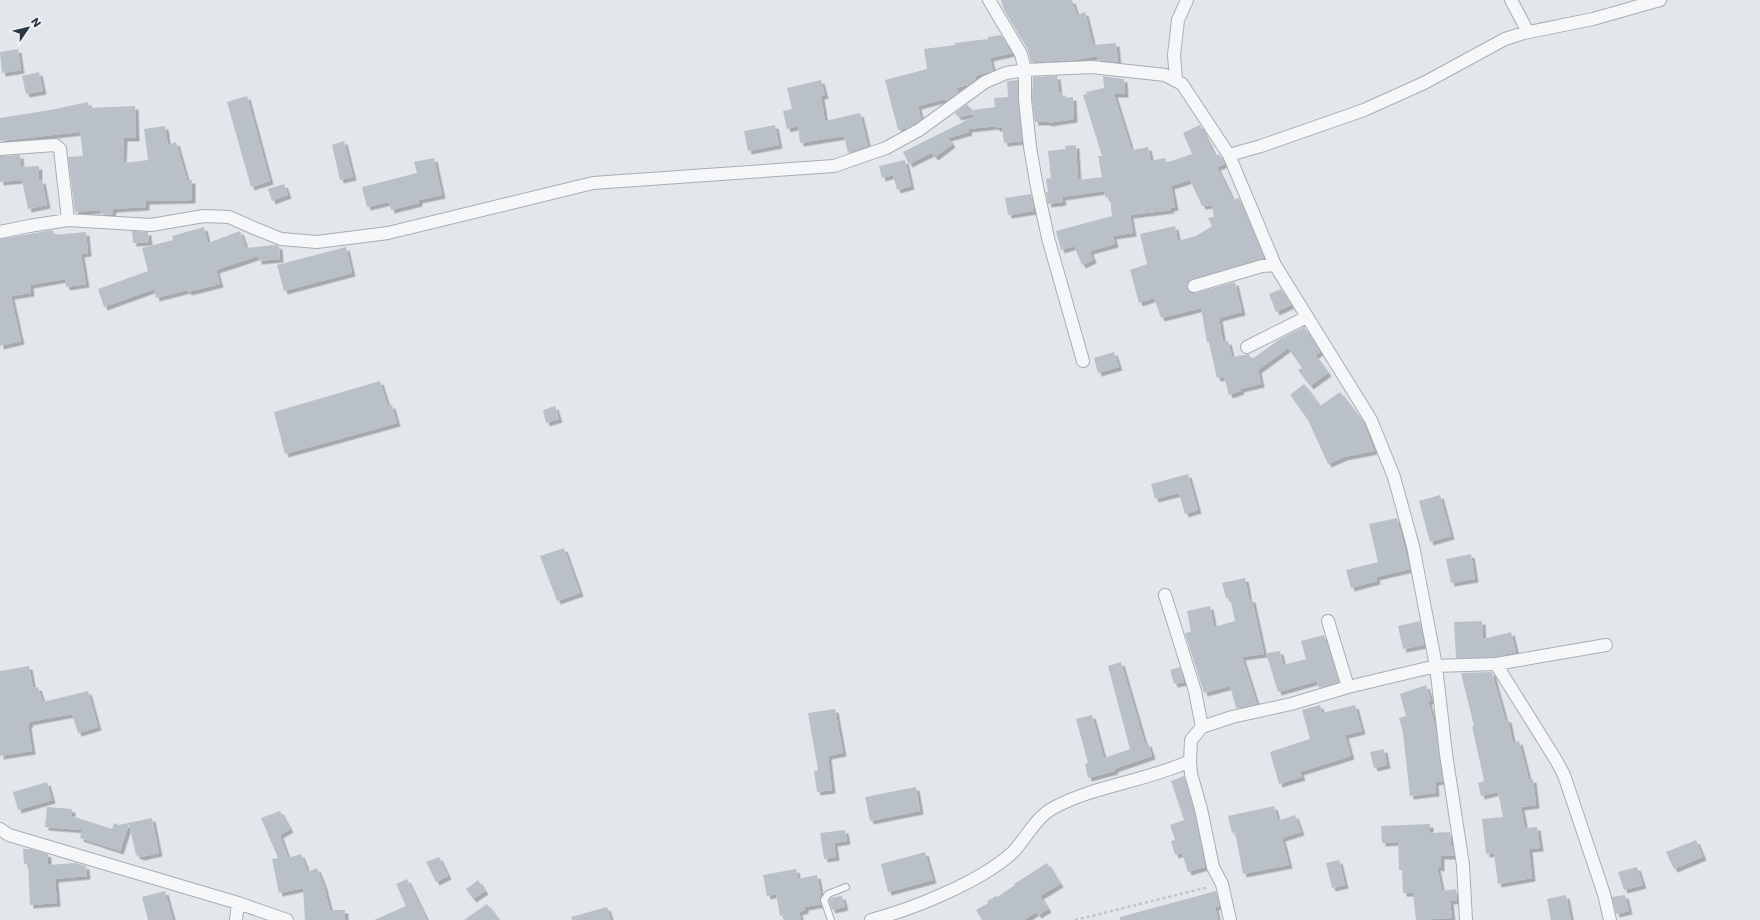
<svg xmlns="http://www.w3.org/2000/svg" width="1760" height="920" viewBox="0 0 1760 920" font-family="Poppins,sans-serif">
	<style>
		.building { fill: #bac0c8; filter: url(#shadow) }
		.lines { fill: none; stroke-linecap: round; stroke-linejoin: round }
		.lane-casing { stroke: #a8aeb5; stroke-width: 8 }
		.street-casing { stroke: #a8aeb5; stroke-width: 14 }
		.path { stroke: #c1c5ca; stroke-width: 2.5; stroke-dasharray: 3 3; stroke-linecap: butt }
		.lane { stroke: #f6f7f9; stroke-width: 6 }
		.street { stroke: #f6f7f9; stroke-width: 12 }
	</style>
	<defs>
		<filter id="shadow"><feDropShadow dx="3.5" dy="3.5" stdDeviation="0" flood-color="#0004"/></filter>
	</defs>
	<rect width="100%" height="100%" fill="#e3e7eb"/>
	<path class="building" d="M1001,0H1072L1077,15L1085,12L1093,45L1116,43L1118,62L1097,60V56L1075,60L1031,62L1028,50L1004,10Z
		M1001,35L1012,53L990,58L993,71L975,76L976,79L968,85L956,88L958,92L946,101L945,99L918,106L921,119L907,128L898,130L885,80L927,69L924,49L955,45L954,43L988,39V37Z
		M18,49L21,70L2,73L0,52Z
		M39,72L43,91L26,94L22,76Z
		M1057,76L1059,93L1062,92L1063,98L1073,97L1074,119L1048,123V122H1035L1032,99L1033,77Z
		M1103,76L1124,79L1125,94H1114L1131,148H1133V150L1148,147L1151,161L1165,158L1166,163L1192,154L1183,133L1200,125L1215,156L1219,154L1225,164L1217,167L1233,200L1239,198L1264,258L1192,279L1188,281L1187,288L1189,292L1196,293L1235,282L1242,312L1219,318L1223,342L1228,341L1232,357L1249,354L1251,360L1280,339L1304,327L1320,352L1315,355L1328,373L1310,386L1298,370L1302,368L1288,348L1258,370L1261,384L1240,389L1241,391L1229,395L1224,377L1217,378L1209,342H1207L1201,308L1161,318L1154,298L1139,303L1130,270L1147,264L1140,234L1175,226L1178,241L1196,236L1212,226L1208,218L1214,217L1212,205L1202,206L1190,180L1171,186L1175,207L1170,208L1171,210L1130,215L1133,233L1113,236L1115,244L1090,251L1093,260L1082,265L1074,246L1061,250L1056,231L1112,216L1110,197L1106,198L1104,191L1062,197L1063,202L1048,204L1046,192H1048L1046,179L1051,178L1048,151L1066,149L1065,146L1076,145L1078,180L1102,177L1098,156H1102L1083,95L1087,94L1086,92L1104,88Z
		M821,80L825,95L821,96L825,121L860,113L868,146L848,153L844,136L800,143L798,126L787,129L783,111L792,109L787,88Z
		M1018,80V100L1022,141L1004,143L1002,128H996V126L968,129L969,132L948,138L952,144L935,157L931,153L909,164L903,152L975,116L973,110L995,107L994,98L1008,97L1007,81Z
		M247,96L270,181L251,187L227,102Z
		M88,102L89,108L135,106L136,138H124L123,163L148,160L144,129L165,126L168,145L176,142L187,180H192V200L146,201V207L113,209L112,215L100,214V210L75,212L68,157L83,156L80,132L0,141V118L50,110Z
		M967,104L974,114L958,117L955,113Z
		M775,125L779,145L748,151L744,131Z
		M344,141L353,177L340,180L332,145Z
		M20,155L21,167L39,166V181L42,180L47,205L28,209L22,180L0,182V156Z
		M434,158L442,195L419,200V203L391,210L389,202L367,207L362,187L417,173L414,162Z
		M905,160L911,186L897,190L893,175L882,178L879,166Z
		M284,184L288,195L272,201L268,189Z
		M1031,194L1034,211L1008,215L1005,198Z
		M204,227L208,243L240,231L246,248L275,245L279,246L280,259L258,261V256L216,270L220,284L188,292L187,290L156,298L154,289L104,307L98,289L148,271L142,248L173,240L172,236Z
		M53,230L54,235L86,232L88,253L81,254L86,284L66,287L65,279L30,285L31,293L11,296L21,341L0,346V239Z
		M132,231L148,232L149,242L133,243Z
		M346,247L352,273L284,291L277,265Z
		M1281,289L1291,305L1276,312L1269,294Z
		M1114,352L1119,367L1098,373L1094,358Z
		M380,381L388,406L392,405L397,423L285,454L274,412Z
		M1304,384L1320,406L1340,392L1364,423L1374,451L1344,457L1328,464L1308,420L1290,395Z
		M555,406L559,419L546,423L543,410Z
		M1188,474L1198,510L1185,514L1179,493L1155,499L1151,484Z
		M1440,495L1451,536L1430,542L1419,501Z
		M1397,518L1410,569L1376,577L1377,581L1351,588L1346,570L1378,562L1369,524Z
		M564,548L580,593L557,601L540,556Z
		M1471,554L1475,579L1451,583L1446,559Z
		M1245,578L1249,599H1252L1264,654L1242,657L1257,704L1236,708L1230,686L1204,693L1185,633L1191,632L1187,611L1210,606L1214,627L1235,621L1230,598H1226L1222,583Z
		M1420,621L1424,645L1403,649L1398,626Z
		M1482,621L1483,639L1511,632L1516,652L1495,657L1456,658L1454,622Z
		M1324,635L1339,682L1319,688L1317,681L1278,692L1266,653L1280,651L1283,665L1306,659L1301,641Z
		M1121,662L1145,744L1148,743L1152,756L1114,769L1115,771L1088,778L1085,764L1088,763L1076,719L1092,715L1104,758L1130,749L1108,666Z
		M29,666L33,688L38,687L43,702L88,691L98,727L78,733L72,714L29,722L30,724H28L32,751L0,756V671Z
		M1180,667L1184,682L1174,684L1170,670Z
		M1492,672L1505,719H1508L1513,743L1519,741L1529,780L1533,779L1536,805L1521,807L1525,828L1537,827L1540,848L1529,849L1532,878L1498,884L1494,853L1486,854L1482,819L1503,817L1498,792L1481,796L1478,783L1484,781L1472,726H1474L1461,673Z
		M1426,685L1431,700L1428,701L1435,725L1443,781L1435,782L1436,793L1410,796L1403,733L1399,718L1406,716L1400,694Z
		M1320,705L1322,713L1355,705L1362,731L1345,735L1351,756L1300,772L1302,777L1279,784L1270,752L1310,739L1302,710Z
		M835,709L843,753L828,756L832,790L817,792L814,771L818,770L808,713Z
		M1384,749L1387,765L1374,768L1370,752Z
		M1184,776L1194,811L1205,867L1188,872L1182,853L1175,855L1171,841L1175,840L1170,825L1184,820L1171,781Z
		M47,782L52,800L18,810L13,792Z
		M916,787L920,811L870,821L865,797Z
		M1274,806L1278,821L1295,815L1301,832L1282,838L1289,865L1243,874L1235,832L1232,833L1228,816Z
		M47,807L72,809V816L112,829L114,823L119,825L152,818L159,853L141,857L136,855L129,824L120,851L80,838L82,830L45,827Z
		M280,811L290,829L280,835L288,858L301,854L308,872L317,868L324,886L330,910H345V920H305L303,888L279,893L272,859L278,858L261,818Z
		M1430,824V833L1450,832L1451,845H1452L1454,856H1441V868L1437,867L1442,891L1456,889L1457,900L1450,901L1452,918L1416,920L1413,893H1403L1402,870H1399L1398,842L1382,843L1381,826Z
		M845,830L847,841L834,843L836,857L824,859L820,833Z
		M1696,840L1703,857L1674,869L1666,852Z
		M23,849H30L48,854V865L76,863L86,866L87,876L55,879L57,903L30,905L28,864H24Z
		M925,852L933,880L888,892L881,864Z
		M439,857L448,876L436,882L426,862Z
		M1339,860L1345,885L1332,888L1326,863Z
		M1047,863L1060,884L1040,896L1048,909L1038,915L1036,912L1024,920H982L976,910L988,903L987,901L996,896L997,897L1015,885L1014,884Z
		M1637,867L1643,885L1624,890L1618,872Z
		M796,869L798,879L817,875L821,896L820,900L821,904L805,907V910L799,912L801,920H785L784,915L780,916L776,894L767,896L763,875Z
		M407,879L427,920H374L406,906L396,884Z
		M478,880L485,891L473,899L466,889Z
		M165,891L173,920H148L142,897Z
		M1216,891L1219,906L1215,907L1218,920H1120V917Z
		M1566,895L1571,920H1551L1547,899Z
		M1625,895L1629,911L1616,914L1612,897Z
		M842,896L845,907L832,910L829,901L830,898Z
		M487,904L499,920H464Z
		M607,907L611,920H572L571,917Z"/>
	<g class="lines">
		<g class="lane-casing">
			<path id="lane" d="M831,920L824,900L828,894L846,887"/>
		</g>
		<g class="street-casing">
			<path id="street" d="M989,0L1021,54L1025,70V99L1030,147L1037,187L1048,238L1083,361
				M1511,0L1528,32
				M1176,80L1174,55L1178,20L1187,0
				M0,149L55,145L60,149L68,220
				M1229,155L1275,265L1371,420L1394,477L1413,546L1436,666L1446,754L1463,865L1466,920
				M0,232L29,226L68,220L151,225L204,216L229,217L254,228L281,239L317,242L388,233L593,183L834,166L886,148L919,130L985,82L1006,73L1025,70L1092,67L1165,75L1182,84L1229,155L1261,146L1364,110L1424,83L1505,39L1524,33L1593,19L1660,0
				M1194,286L1262,266L1275,265
				M1247,347L1307,317
				M1165,595L1195,691L1202,727
				M1328,621L1348,687
				M1496,664L1556,760L1564,775L1604,894L1610,920
				M1190,761L1191,774L1201,809L1213,867L1222,884L1230,920
				M0,829L9,835L238,903L287,920
				M236,920L238,903
				M871,920C913,909 980,882 1012,853C1027,838 1035,817 1055,807C1097,785 1147,781 1190,761L1191,740L1202,727L1232,717L1291,704L1348,687L1436,666L1496,664L1606,645"/>
		</g>
		<path class="path" d="M1075,920L1209,887"/>
		<use href="#lane" class="lane"/>
		<use href="#street" class="street"/>
	</g>
	<g transform="translate(28 28) rotate(55)" stroke="#f2f5f8" stroke-width="3" paint-order="stroke">
	<path d="M0-3L7 15L0 10L-7 15Z" fill="#2b3643"/>
	<text y="-6" font-size="11" font-weight="bold" text-anchor="middle" fill="#2b3643">N</text>
	</g>
</svg>
